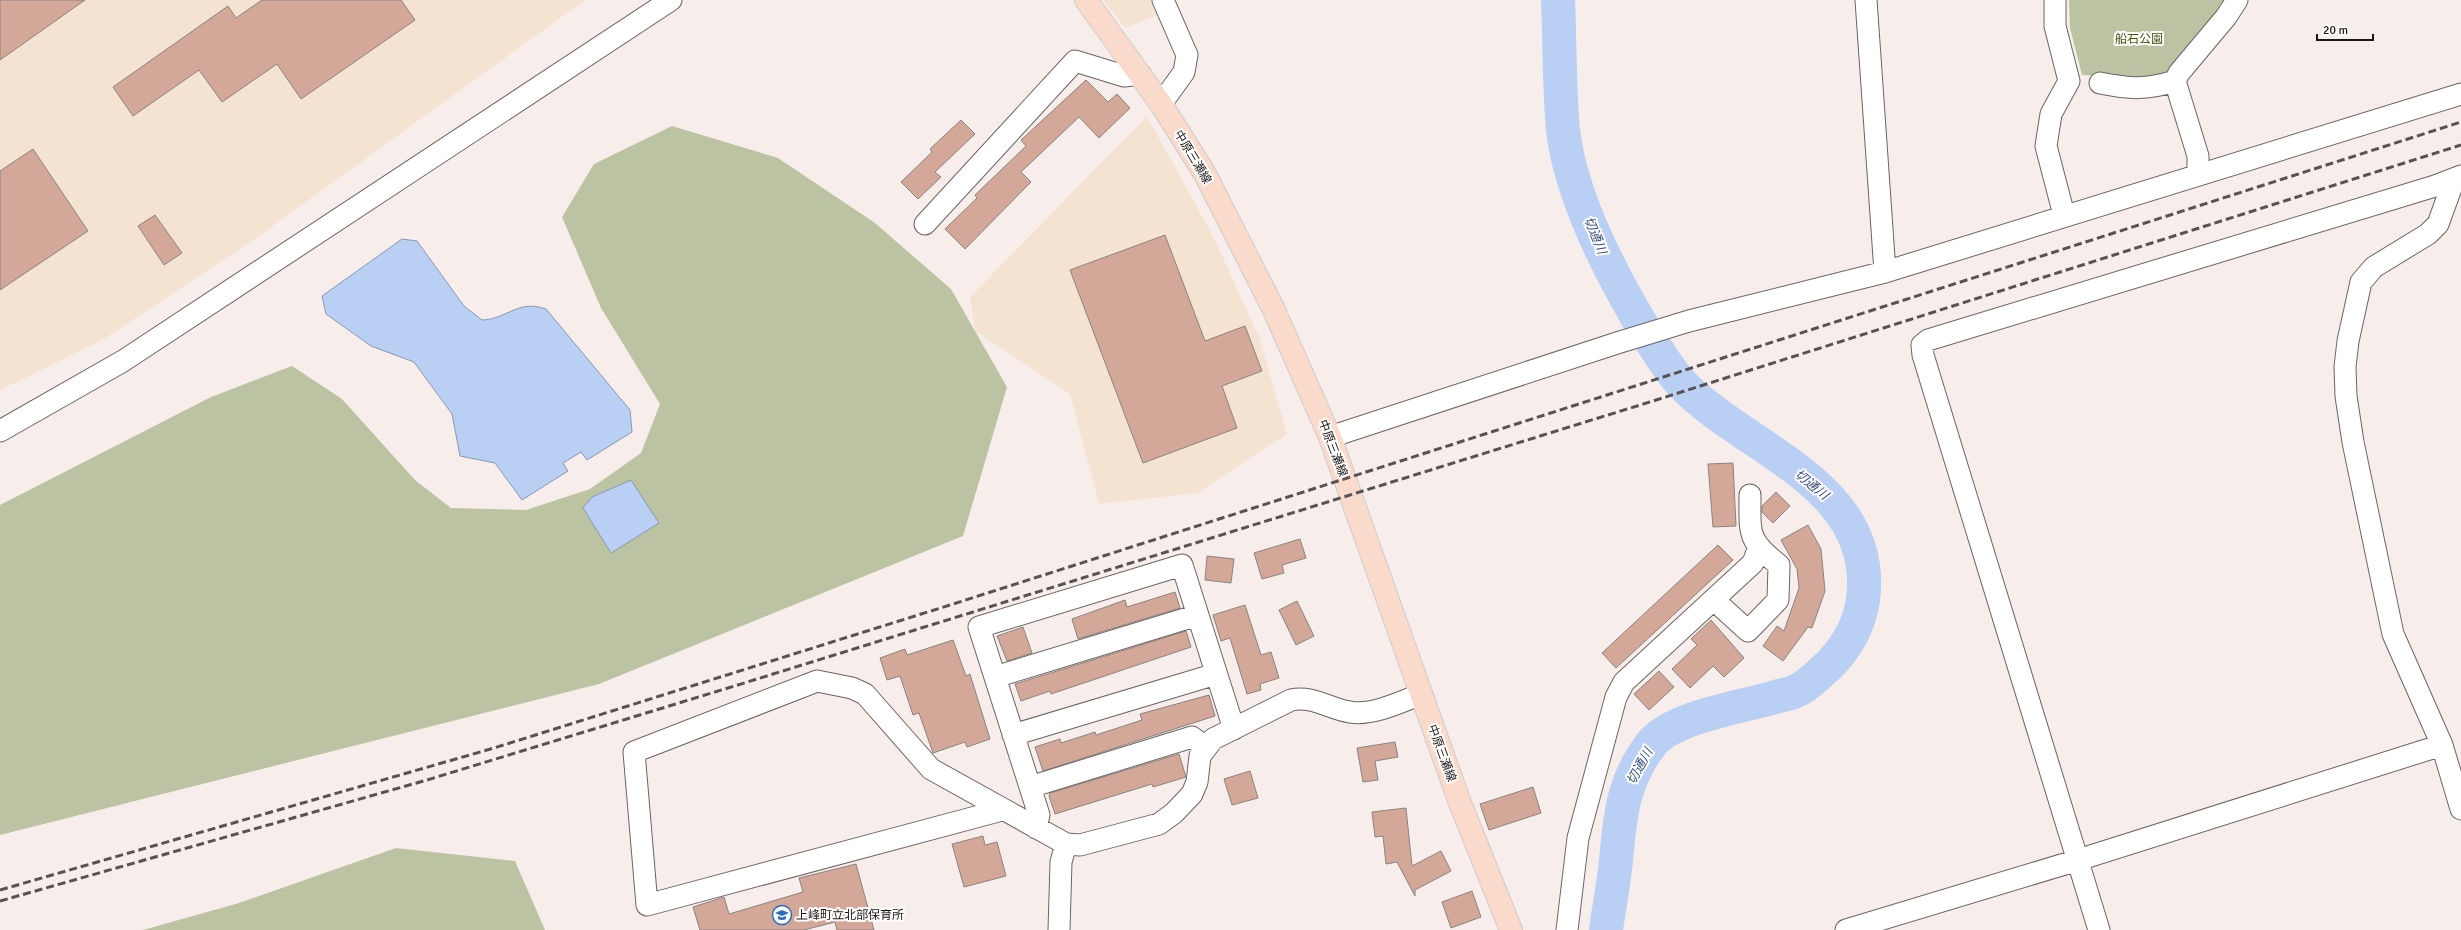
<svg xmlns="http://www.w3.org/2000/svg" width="2461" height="930" viewBox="0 0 2461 930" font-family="Signika,'Noto Sans JP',sans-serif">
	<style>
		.industrial { fill: #f5e3d2 }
		.green { fill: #bcc3a2 }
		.water { fill: #b9cff3; stroke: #8998b1 }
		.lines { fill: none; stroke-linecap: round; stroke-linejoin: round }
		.river { stroke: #b9cff3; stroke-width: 34 }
		.building { fill: #d4a899; stroke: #8a8380 }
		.minor-casing { stroke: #6c6462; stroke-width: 23 }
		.major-casing { stroke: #cdcccc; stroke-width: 24 }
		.minor { stroke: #fff; stroke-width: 21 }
		.major { stroke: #fadacb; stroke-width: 22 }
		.rail { stroke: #585352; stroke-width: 3; stroke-dasharray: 8 4; stroke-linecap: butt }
		.labels { text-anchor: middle; stroke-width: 4; stroke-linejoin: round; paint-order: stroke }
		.park-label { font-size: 12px; fill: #495312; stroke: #fffdfc }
		.street-label { font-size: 12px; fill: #1a1716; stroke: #fffdfc }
		.poi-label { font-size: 12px; fill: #1a1716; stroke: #fffdfc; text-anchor: start }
		.water-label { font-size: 13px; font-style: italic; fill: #375282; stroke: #fffdfc }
	</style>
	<rect width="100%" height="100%" fill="#f7eeeb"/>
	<path class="industrial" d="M0,0H585L249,243L104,339L0,390Z
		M1103,0H1151L1158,15L1125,28Z
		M1147,116L1215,240L1259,337L1287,434L1198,493L1099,504L1070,394L975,331L970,297Z"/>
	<path class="green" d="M2069,0H2233L2168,79L2082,75L2070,28Z
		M672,126L778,158L875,223L951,289L1007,387L963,536L599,684L0,835V505L211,397L292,366L342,399L415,480L451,508L526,510L590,489L641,453L660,404L601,308L562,217L594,164Z
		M396,848L515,861L545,930H143L239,903Z"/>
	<path class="water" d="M402,239L417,241L464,306L482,320C508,319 517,299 546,309L630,410L632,432L587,460L581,452L563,463L568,471L522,500L495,463L460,456L452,414L414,362L371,346L326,314L322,296Z
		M631,480L659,523L611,553L583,508L592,497Z"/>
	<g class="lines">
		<path class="river" d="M1558,0C1560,43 1559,87 1563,130C1571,201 1615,282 1652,342C1661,356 1671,373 1683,385C1747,451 1878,485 1863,600C1859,625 1849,644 1832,662C1823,671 1812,682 1800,689C1793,694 1781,695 1772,698C1740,707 1674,717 1652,743C1623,780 1620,815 1616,860C1614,883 1609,907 1606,930"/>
	</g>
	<path class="building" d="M0,0H85L0,60Z
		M262,0H401L415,20L301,99L277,64L222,102L199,70L133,116L113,87L228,6L236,18Z
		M1086,80L1108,102L1117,94L1130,108L1099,138L1079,117L1021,172L1031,182L965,249L945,229L977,198L975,195L1026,146L1021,140Z
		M961,120L975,134L935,172L941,177L918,199L901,182L932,152L930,149Z
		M33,149L88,231L0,290V171Z
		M155,215L182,253L164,265L138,226Z
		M1165,235L1205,341L1245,326L1262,371L1222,386L1237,428L1143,463L1070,270Z
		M1733,463L1736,526L1713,527L1708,464Z
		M1776,492L1790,506L1773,523L1762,512V506Z
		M1808,525L1821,549L1825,591L1812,628L1808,627L1783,661L1763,646L1777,626L1784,631L1799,588L1797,569L1781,540Z
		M1300,539L1306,558L1282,565L1284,573L1262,579L1254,553Z
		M1718,545L1733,560L1616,668L1602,653Z
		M1207,556L1234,559L1231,583L1205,580Z
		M1175,592L1180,608L1078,639L1072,619L1125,600L1127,607Z
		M1297,601L1314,636L1296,645L1279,610Z
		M1245,605L1261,655L1271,652L1279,678L1260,684L1261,690L1247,694L1230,638L1221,641L1213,615Z
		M1711,620L1744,658L1724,677L1713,666L1690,688L1672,669L1697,645L1691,639Z
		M1023,627L1032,653L1007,661L997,636Z
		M1186,631L1191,647L1051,694L1050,691L1021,701L1015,684Z
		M953,640L966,676L970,674L990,739L967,747L965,742L933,753L919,713L913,715L900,676L887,680L880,658L905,649L907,655Z
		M1659,671L1674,687L1649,710L1634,694Z
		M1209,695L1215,716L1043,771L1035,747L1060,739L1061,743L1095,732L1096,735L1142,720L1140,714Z
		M1395,742L1398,757L1375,761L1378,780L1363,782L1357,748Z
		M1179,754L1186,777L1153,787L1152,784L1055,814L1049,796L1050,793Z
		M1250,771L1258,798L1232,805L1224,779Z
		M1533,787L1541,813L1489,830L1480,804Z
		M1406,808L1412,866L1441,851L1451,871L1415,890V896L1397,862L1386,864L1383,836L1375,837L1372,812Z
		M983,836L985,845L997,842L1006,876L964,887L952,844Z
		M856,864L874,930H837L835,922L804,930H700L693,907L724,897L729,914L803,892L799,878Z
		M1472,891L1481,917L1451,928L1442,902Z"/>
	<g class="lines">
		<g class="minor-casing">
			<path id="minor" d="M1866,0L1885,272
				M2055,0V26L2069,81L2051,114L2046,146L2064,215
				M2100,83C2130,89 2146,90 2175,81
				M1161,104L1184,72L1187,55L1163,0
				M2198,174V156L2175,81L2179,73L2226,17L2237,0
				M2454,180L2438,224L2428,234L2374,267L2361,282L2348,341L2345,367L2346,396L2353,442L2393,634L2442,745L2461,809
				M925,224L1075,61L1124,76L1140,74
				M0,431L123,361L671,0
				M1330,437L1617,343L1689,321L1885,272L2461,94
				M1714,600L1748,631L1778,600L1779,565C1747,540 1750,534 1750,495
				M995,677L1198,615
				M1013,735L1216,674
				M1030,787L1192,737L1205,747
				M1002,810L647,905L634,752L817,681L852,688L865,694L931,769L1066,844L1080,845L1159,824L1174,813L1192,794L1197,782L1200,756L1213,739L1291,700C1313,695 1329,709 1350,712C1372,716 1401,702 1421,694
				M1036,828L1039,815L979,627L1182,565L1234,729
				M1059,930L1061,862L1066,844
				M1567,930L1578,838L1616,697L1624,682L1753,563L1758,549
				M1846,930L2078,860L2442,745
				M2099,930L1923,355L1922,345L1928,340L2435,186L2461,176"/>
		</g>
		<g class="major-casing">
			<path id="major" d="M1086,0L1161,104L1205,174L1273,308L1330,437L1460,803L1511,930"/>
		</g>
		<use href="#minor" class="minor"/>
		<use href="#major" class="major"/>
		<path class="rail" d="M0,890L494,748L950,605L2461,122
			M0,901L427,780L728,688L1653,401L2461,145"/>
	</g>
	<defs>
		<g id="school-ring" transform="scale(1)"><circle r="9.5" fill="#fffdfc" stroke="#286dbe" stroke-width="1.5"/><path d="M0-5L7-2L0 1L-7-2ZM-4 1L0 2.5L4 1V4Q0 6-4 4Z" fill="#286dbe"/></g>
	</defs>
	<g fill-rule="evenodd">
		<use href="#school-ring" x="782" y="915"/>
	</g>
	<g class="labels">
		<g class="park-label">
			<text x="2139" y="43">船石公園</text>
		</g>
		<g class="street-label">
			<text transform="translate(1193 157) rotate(59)" y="4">中原三瀬線</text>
			<text transform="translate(1333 448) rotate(69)" y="4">中原三瀬線</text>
			<text transform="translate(1442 753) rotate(70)" y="4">中原三瀬線</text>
		</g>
		<g class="poi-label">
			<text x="796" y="919">上峰町立北部保育所</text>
		</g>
		<g class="water-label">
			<text transform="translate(1596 235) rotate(68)" y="5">切通川</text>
			<text transform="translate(1812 484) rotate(39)" y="5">切通川</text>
			<text transform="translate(1639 766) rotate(-61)" y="5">切通川</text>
		</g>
	</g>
	<path d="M2317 34v6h56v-6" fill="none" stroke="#1a1716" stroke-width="2"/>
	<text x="2323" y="34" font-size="12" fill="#1a1716" stroke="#fffdfc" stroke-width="3" paint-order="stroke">20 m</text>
</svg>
